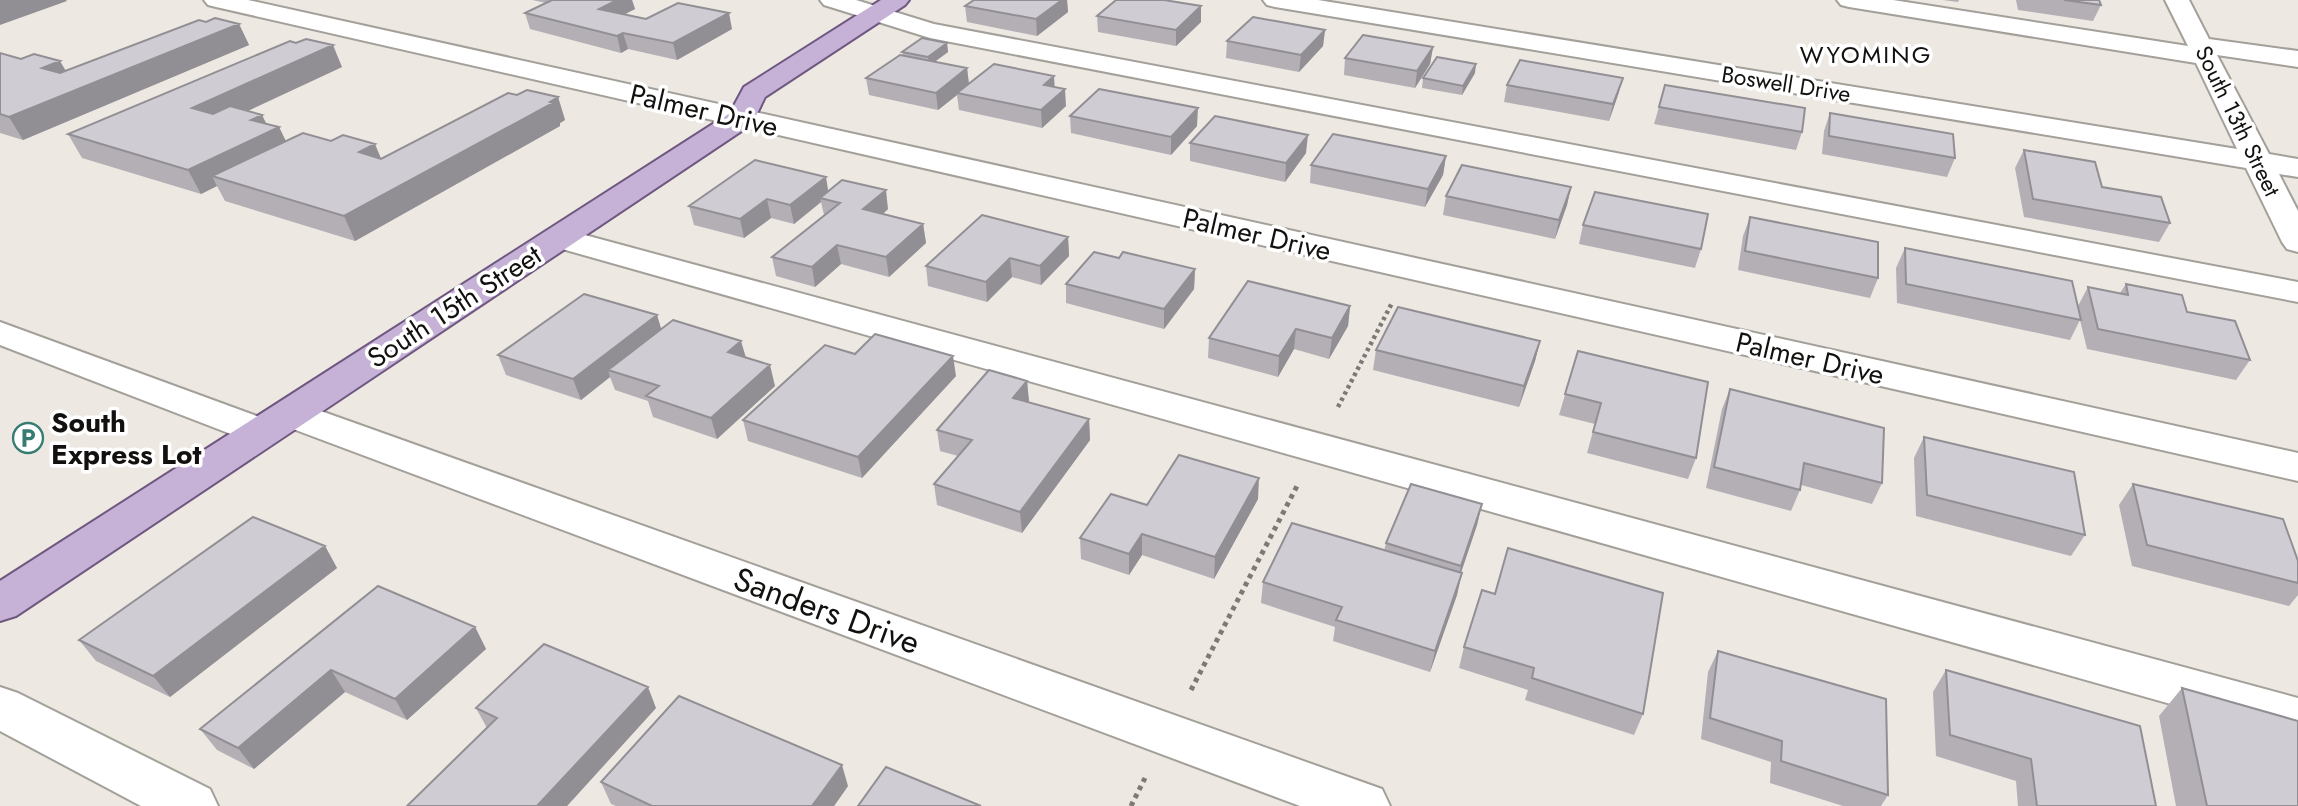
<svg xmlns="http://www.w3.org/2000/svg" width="2298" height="806" viewBox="0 0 2298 806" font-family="Jost,sans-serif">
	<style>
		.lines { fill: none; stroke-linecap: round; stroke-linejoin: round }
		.minor-casing { stroke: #a39f99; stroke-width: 4 }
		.major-casing { stroke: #6f5880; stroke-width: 4 }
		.path-far1 { stroke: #7d7a76; stroke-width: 4.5; stroke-dasharray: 3.5 3.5; stroke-linecap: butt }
		.path { stroke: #7d7a76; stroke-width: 5; stroke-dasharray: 4.5 4.5; stroke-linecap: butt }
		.minor { fill: #fff; fill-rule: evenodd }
		.major { fill: #c7b2d7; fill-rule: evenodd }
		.wall { fill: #b3afb5 }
		.shaded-wall { fill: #928f94 }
		.building { fill: #d0ccd3; stroke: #928f94; stroke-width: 2 }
		.labels { text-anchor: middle; stroke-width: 7; stroke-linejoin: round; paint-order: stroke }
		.far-street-label { font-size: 23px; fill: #12110f; stroke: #fff }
		.far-neighbourhood-label { font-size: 24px; letter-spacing: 2px; fill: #12110f; stroke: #fff }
		.street-label { font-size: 28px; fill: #12110f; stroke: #fff }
		.poi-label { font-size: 28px; font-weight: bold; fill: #12110f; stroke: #fff; text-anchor: start }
		.near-street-label { font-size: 33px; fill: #12110f; stroke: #fff }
	</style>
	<rect width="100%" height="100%" fill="#ede8e2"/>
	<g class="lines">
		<g class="minor-casing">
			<path id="minor" d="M204,0H248L2298,453V481L216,7L208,5Z
				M820,0H856L934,24L2298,282V302L930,38L824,5Z
				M1263,0H1318L2237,149L2196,63L1849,7L1841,5L1837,0H1893L2188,46L2165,0H2189L2209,39L2298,51V67L2217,55L2269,154L2298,159V177L2279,174L2298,211V252L2287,249L2282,242L2246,168L1275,7L1267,5Z
				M559,228L2298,698V740L548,245L543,238L548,231Z
				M0,322L276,423L271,414L276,405L290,402L304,405L1382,789L1390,806H1300L277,423L283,432L277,441L263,445L249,441L0,345Z
				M0,687L18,693L210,789L218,806H141L0,731Z"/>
		</g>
		<g class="major-casing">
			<path id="major" d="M881,0H909L905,5L765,97L752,124L16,616L0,621V581L730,113L744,87Z"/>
		</g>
		<path class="path-far1" d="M1338,407L1392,303"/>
		<path class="path" d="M1191,690L1297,486
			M1131,806L1145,778"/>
		<use href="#minor" class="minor"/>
		<use href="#major" class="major"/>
	</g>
	<path class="wall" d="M532,0H632L635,9L624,14L646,19L732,29L677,60L628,49L621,53L530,29L525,13L546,3Z
		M974,0H1067L1068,12L1037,36L967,22L965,6Z
		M1943,0H1959L1958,2Z
		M2016,0H2099L2101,5L2093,21L2018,10Z
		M1201,6V22L1176,46L1098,32L1097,16Z
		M206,22L239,24L249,45L23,140L0,133V53L66,71Z
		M1325,30L1323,46L1299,72L1226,58L1227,41Z
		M947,43L948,52L934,62L967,68L969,84L1054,87L1066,106L1042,128L959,110L957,95L938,110L869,95L866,78L903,56L902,52Z
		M1433,47L1430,64L1415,88L1344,75L1345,58Z
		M342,67L248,111L262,115L266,124L279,127L286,141L381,159L517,95L558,97L565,120L560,123V126L355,241L225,201L217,186L201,194L82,158L68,134Z
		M1475,73L1462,95L1422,88L1423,78Z
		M1623,78L1618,95L1609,121L1504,102L1507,85Z
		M1659,107L1802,132L1796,150L1654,124Z
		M1830,113L1955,158L1947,177L1822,154L1824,131Z
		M1070,116L1197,126L1171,155L1071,133Z
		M1190,143L1306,153L1285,182L1190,161Z
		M2024,150L2102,187L2170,223L2159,242L2024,217L2015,168Z
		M1446,156L1443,175L1425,207L1310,183L1311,165Z
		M1571,187L1567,205L1555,239L1443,215L1446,196Z
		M829,191L888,209L883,214L923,224L926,243L889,277L841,264L815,287L776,276L772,257L824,215L821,202L794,224L771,218L744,238L694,225L689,206Z
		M1750,217L1878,278L1870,298L1738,270L1743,236Z
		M1583,225L1701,249L1695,268L1579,244Z
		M1068,237L1069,256L1041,285L1012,277L987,302L928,286L926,266Z
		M1905,248L2078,306L2088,287L2120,293L2126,284L2187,312L2250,360L2236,380L2087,349L2080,320L2070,340L1897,303L1896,268Z
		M1119,258L1195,269L1194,289L1164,329L1066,303V284Z
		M1350,306L1348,326L1329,359L1294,349L1278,377L1208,358L1209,338Z
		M657,315L661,329L746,358L775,386L717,439L653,417L648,401L615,390L610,377L581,400L506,375L498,355Z
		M1540,341L1535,361L1519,407L1373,370L1376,350Z
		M1578,351L1696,458L1688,479L1587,453L1595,424L1559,415Z
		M855,354L956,376L862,478L748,441L743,420Z
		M1027,381L1029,402L1089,419L1090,440L1022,533L937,505L934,484L958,456L940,451L937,430Z
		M1730,389L1882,483L1872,504L1801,485L1800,490L1791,511L1706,488L1722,409Z
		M1924,437L2085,535L2071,556L1916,516L1914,458Z
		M2133,484L2298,561V595L2289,606L2132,566L2119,505Z
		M1258,499L1214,579L1142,555L1129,575L1081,559L1080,538L1147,505Z
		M1482,504L1477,525L1461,573L1457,595L1430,672L1333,641L1335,627L1261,603L1263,582L1384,551L1386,543Z
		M325,546L337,568L170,697L96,661L79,640Z
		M378,586L475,627L486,649L407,720L345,692L254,769L217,750L200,729Z
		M1482,590L1643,714L1634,735L1525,700L1528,690L1459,668L1464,647Z
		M1718,651L1888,795L1881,806H1843L1770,783L1771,762L1701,739L1708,672Z
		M1946,670L2156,806H2018L2016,781L1936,756L1933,692Z
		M2182,688L2298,806H2176L2159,716Z
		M476,708H656L567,806H407L487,728Z
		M601,782L848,786L834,806H616L611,804Z"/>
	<path class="shaded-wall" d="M0,0H66L67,1L0,25Z
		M617,0H632L635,9L604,25L599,9Z
		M1050,0H1067L1068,12L1037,36L1036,19Z
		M1201,6V22L1176,46V30Z
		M729,13L732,29L677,60L673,43Z
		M239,24L249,45L23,140L9,117Z
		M1325,30L1323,46L1299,72L1301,55Z
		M623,33L628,49L621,53L617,36Z
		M947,43L948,52L929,66L928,57Z
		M333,45L342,67L204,131L192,108Z
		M1433,47L1430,64L1415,88L1417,71Z
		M60,61L73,83L42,68Z
		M1476,64L1475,73L1462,95L1463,86Z
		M967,68L969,85L957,93V95L938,110L936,93Z
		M1054,76L1055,93L1044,85Z
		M1623,78L1618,95L1609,121L1613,104Z
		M1065,89L1066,106L1042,128L1041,110Z
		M558,97L565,120L560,123V126L355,241L344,216Z
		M1198,108L1197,126L1171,155V137Z
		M262,115L270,131L279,127L290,150L212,176L217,186L201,194L188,170L251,120Z
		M1308,135L1306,153L1285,182L1286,163Z
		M375,144L385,168L359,152Z
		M1446,156L1443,175L1425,207L1428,189Z
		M826,177L829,196L820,198L821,202L794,224L790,205Z
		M1571,187L1567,205L1555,239L1559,220Z
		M886,190L888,209L866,228L863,209Z
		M767,199L771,218L744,238L740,219Z
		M923,224L926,243L889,277L886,257Z
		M1068,237L1069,256L1041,285L1040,266Z
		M837,245L841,264L815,287L812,267Z
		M1010,258L1012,277L987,302L986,282Z
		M1195,269L1194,289L1164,329V309Z
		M1350,306L1348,326L1329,359L1332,338Z
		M657,315L663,335L608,370L610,377L581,400L573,379Z
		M1296,329L1294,349L1278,377L1279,356Z
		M741,341L747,361L728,352Z
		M1540,341L1535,361L1519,407L1524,386Z
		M953,356L956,376L862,478L858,457Z
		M770,365L775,386L717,439L711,418Z
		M1027,381L1029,402L1015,418L1013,398Z
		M1089,419L1090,440L1022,533L1020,512Z
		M1259,478L1258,499L1214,579L1215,557Z
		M1482,504L1477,525L1456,587L1461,566Z
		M1142,534V555L1129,575V554Z
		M325,546L337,568L170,697L153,676Z
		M1462,573L1457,595L1430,672L1435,651Z
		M475,627L486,649L407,720L395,699Z
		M331,670L345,692L254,769L238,748Z
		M648,687L656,708L567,806H537Z
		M842,765L848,786L834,806H812Z"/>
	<path class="building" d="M552,0H617L599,9L646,19L678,3L729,13L673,43L623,33L617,36L525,13Z
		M974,0H1062L1036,19L965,6Z
		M1116,0H1164L1201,6L1176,30L1097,16Z
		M2064,0H2099L2101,5Z
		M1253,17L1325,30L1301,55L1227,41Z
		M215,18L239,24L9,117L0,114V53L21,59L34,54L60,61L42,68L60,73L199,20L206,22Z
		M1363,35L1433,47L1417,71L1345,58Z
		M922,38L947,43L928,57L902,52Z
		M306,39L333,45L192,108L213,114L230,106L262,115L251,120L279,127L188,170L68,134L290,41L296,43Z
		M900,55L967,68L936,93L866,78Z
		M1437,57L1476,64L1463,86L1423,78Z
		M1520,60L1623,78L1613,104L1507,85Z
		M994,64L1054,76L1044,85L1065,89L1041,110L957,93Z
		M1665,85L1805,108L1802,132L1659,107Z
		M1099,89L1198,108L1171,137L1070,116Z
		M527,90L558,97L550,102L553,103L344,216L212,176L303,133L331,141L343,135L375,144L359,152L381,159L508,93L517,95Z
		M1830,113L1953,134L1955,158L1829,136Z
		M1215,116L1308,135L1286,163L1190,143Z
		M1333,134L1446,156L1428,189L1311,165Z
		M2024,150L2095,162L2102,187L2161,197L2170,223L2033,199Z
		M755,160L826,177L790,205L767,199L740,219L689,206Z
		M1462,165L1571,187L1559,220L1446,196Z
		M842,180L886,190L863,209L923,224L886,257L837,245L812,267L772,257L840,203L820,198Z
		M1595,192L1708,214L1701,249L1583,225Z
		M982,215L1068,237L1040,266L1010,258L986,282L926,266Z
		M1750,217L1878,242V278L1745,251Z
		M1905,248L2072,281L2081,320L1906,284Z
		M1094,252L1119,258L1123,252L1195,269L1164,309L1066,284Z
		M1248,281L1350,306L1332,338L1296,329L1279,356L1209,338Z
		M2126,284L2182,295L2187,312L2235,321L2250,360L2098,329L2088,287L2128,295Z
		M584,294L657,315L573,379L498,355Z
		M1398,307L1540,341L1524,386L1376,350Z
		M673,320L741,341L728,352L770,365L711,418L646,396L659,386L608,370Z
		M875,334L953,356L858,457L743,420L825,345L855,354Z
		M1578,351L1708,382L1696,458L1593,432L1601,403L1565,394Z
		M989,370L1027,381L1013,398L1089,419L1020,512L934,484L972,440L937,430Z
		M1730,389L1884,428L1882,483L1804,463L1800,490L1714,467Z
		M1924,437L2074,472L2085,535L1927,495Z
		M1179,455L1259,478L1215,557L1142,534L1129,554L1080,538L1111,494L1147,505Z
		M1411,484L1482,504L1461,566L1386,543Z
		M2133,484L2283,519L2298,561V583L2147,545Z
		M253,517L325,546L153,676L79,640Z
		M1292,523L1462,573L1435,651L1336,620L1342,607L1263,582Z
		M1508,548L1663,593L1643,714L1532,678L1534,668L1464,647L1482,590L1495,594Z
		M378,586L475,627L395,699L331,670L238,748L200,729Z
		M544,644L648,687L537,806H407L497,718L476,708Z
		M1718,651L1886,699L1888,795L1781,761L1782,741L1710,718Z
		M1946,670L2140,726L2156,806H2037L2031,759L1950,735Z
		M2182,688L2298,721V806H2207Z
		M679,696L842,765L812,806H652L601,782Z
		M886,767L981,806H858Z"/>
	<defs>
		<g id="parking-ring" transform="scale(1.575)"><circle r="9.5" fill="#fff" stroke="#357c73" stroke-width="1.5"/><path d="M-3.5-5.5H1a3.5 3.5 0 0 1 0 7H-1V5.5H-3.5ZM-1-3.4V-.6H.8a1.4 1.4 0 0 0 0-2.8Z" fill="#357c73"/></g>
	</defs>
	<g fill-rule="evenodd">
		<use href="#parking-ring" x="28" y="438"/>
	</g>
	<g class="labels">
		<g class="far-street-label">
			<text transform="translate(1786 84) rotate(9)" y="8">Boswell Drive</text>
			<text transform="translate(2238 121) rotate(64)" y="8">South 13th Street</text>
		</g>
		<g class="far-neighbourhood-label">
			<text x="1866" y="63">WYOMING</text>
		</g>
		<g class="street-label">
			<text transform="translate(704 110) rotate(13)" y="10">Palmer Drive</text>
			<text transform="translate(1257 234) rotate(13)" y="10">Palmer Drive</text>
			<text transform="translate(454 306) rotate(-33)" y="10">South 15th Street</text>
			<text transform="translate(1810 358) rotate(13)" y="10">Palmer Drive</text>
		</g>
		<g class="poi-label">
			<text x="51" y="432">South<tspan x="51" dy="32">Express Lot</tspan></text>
		</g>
		<g class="near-street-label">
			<text transform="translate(827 610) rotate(20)" y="12">Sanders Drive</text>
		</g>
	</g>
</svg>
